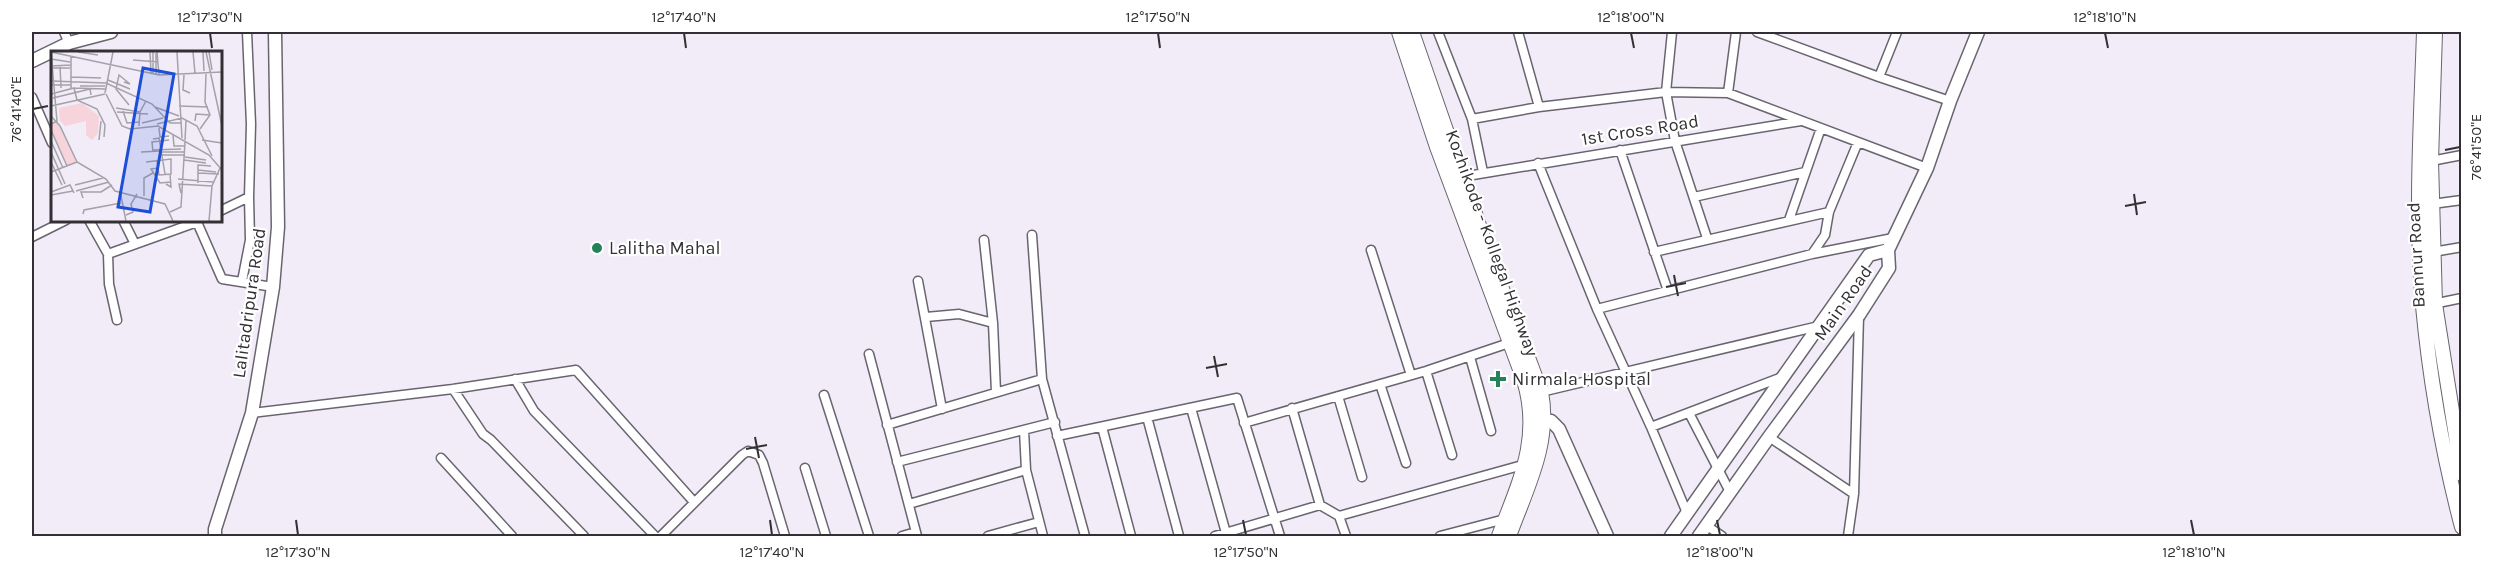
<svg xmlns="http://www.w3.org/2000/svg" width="2493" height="568" viewBox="0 0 2493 568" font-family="Karla,sans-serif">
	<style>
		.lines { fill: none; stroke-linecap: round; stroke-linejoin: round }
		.street-casing { stroke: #69656f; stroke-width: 11 }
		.secondary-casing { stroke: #69656f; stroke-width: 15 }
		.primary-casing { stroke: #69656f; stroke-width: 16 }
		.street { stroke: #fff; stroke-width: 8 }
		.secondary { stroke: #fff; stroke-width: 12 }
		.primary { stroke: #fff; stroke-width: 14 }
		.ticks { fill: none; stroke: #323034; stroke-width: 2 }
		.poi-dot { fill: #23825a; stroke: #fff; stroke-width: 2 }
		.labels { text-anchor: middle; stroke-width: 4.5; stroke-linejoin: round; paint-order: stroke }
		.street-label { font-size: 18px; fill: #323034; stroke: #fff }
		.poi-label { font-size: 18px; fill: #323034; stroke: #fff; text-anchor: start }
		.inset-road { fill: none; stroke: #a5a1a9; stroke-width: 1.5 }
		.view { fill: #1d4ed8; fill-opacity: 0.15; stroke: #1d4ed8; stroke-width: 3 }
		.inset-edge { fill: none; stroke: #323034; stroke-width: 3 }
		.neatline { fill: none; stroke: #323034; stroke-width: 2 }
		.ticks-label { font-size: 15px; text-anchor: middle; fill: #323034 }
	</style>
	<rect width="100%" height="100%" fill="#f1ecf7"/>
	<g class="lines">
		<g class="street-casing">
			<path id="street" d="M64,32L69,43
				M1438,32L1472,119L1483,172
				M1518,32L1539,107
				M1672,32L1666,92L1675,141L1707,238
				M1757,32L1879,77L1950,101
				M1879,77L1897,32
				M1728,93L1736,32
				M32,97L52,143
				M1472,119L1539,107L1666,92L1728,93L1927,168
				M1620,150L1668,291
				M2431,161L2462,155
				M1538,163L1597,309L1651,427L1687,513
				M1461,177L1801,121
				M1694,197L1805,172
				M2432,204L2462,200
				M220,211L249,197L251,124L247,32
				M89,220L108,254L197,222L222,279L273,287
				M123,220L135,244
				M1789,220L1821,128
				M1032,235L1042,379L1085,536
				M32,237L66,220
				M984,240L993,323L996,392
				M1371,250L1411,375
				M1654,252L1829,212
				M2433,252L2462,247
				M108,254L109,284L117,320
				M1812,254L1825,235L1829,212L1858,142
				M242,281L250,240L249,197
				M918,281L942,409
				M2433,304L2462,298
				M1597,309L1812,254L1893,238
				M926,317L959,314L993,323
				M869,354L917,536
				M1470,357L1491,431
				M1426,371L1452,455
				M515,379L534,411L655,536
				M1380,384L1406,463
				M453,389L483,434L491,440L584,536
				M1541,392L1819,326
				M824,395L869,536
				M1338,396L1362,477
				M1191,408L1226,533
				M252,413L453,389L576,370L694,502
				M1689,413L1730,492
				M1147,417L1179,536
				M1244,423L1426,371L1512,342
				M887,425L1042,379
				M1102,427L1131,536
				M1651,427L1782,377
				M1024,430L1026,470L1043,536
				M1057,436L1237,398L1280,536
				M1769,437L1854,494
				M441,458L512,536
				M897,462L1055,422
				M805,468L826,536
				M909,504L1026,470
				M1320,505L1339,516
				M1707,526L1722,536
				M661,536L742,455L748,451L759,455L763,463L785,536
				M902,536L916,532
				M988,536L1039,522
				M1215,536L1320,505L1292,408
				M1346,536L1339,516L1526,464
				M1440,536L1505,519
				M1848,536L1854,494L1859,316"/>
		</g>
		<g class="secondary-casing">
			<path id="secondary" d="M32,61L69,43L111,32
				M1535,419L1551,421L1559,429L1607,536
				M215,536V529L252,413L273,287L278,227L275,32
				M1671,536L1869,255L1888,250
				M1699,536L1769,437L1859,315L1889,268L1888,250L1927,168L1950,101L1978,32"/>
		</g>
		<g class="primary-casing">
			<path id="primary" d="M1399,32L1437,147L1524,380C1542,439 1519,482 1499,536
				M1412,32L1491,260L1541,392C1551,443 1526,489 1509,536
				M2424,32C2421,123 2415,215 2423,306C2430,381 2443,455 2462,527
				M2435,32L2431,161L2435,304L2462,474"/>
		</g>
		<use href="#street" class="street"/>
		<use href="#secondary" class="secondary"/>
		<use href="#primary" class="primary"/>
	</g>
	<path class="ticks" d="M210,33L212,48M684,33L686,48M1158,33L1160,48M1631,33L1634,48M2105,33L2108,48M33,109L48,106M2445,150L2460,147M2134,194L2137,215M2125,206L2146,202M1674,275L1678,296M1666,287L1686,283M1214,356L1218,377M1206,368L1227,364M755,437L759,458M746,449L767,445M296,520L298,535M770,520L772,535M1243,520L1246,535M1717,520L1720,535M2191,520L2194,535"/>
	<g class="poi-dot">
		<circle cx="597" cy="248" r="6"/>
		<path d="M1495 370h6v6h6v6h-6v6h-6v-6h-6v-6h6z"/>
	</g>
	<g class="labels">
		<g class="street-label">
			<text transform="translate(1640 130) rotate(-9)" y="6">1st Cross Road</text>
			<text transform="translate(1492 243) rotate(70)" y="6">Kozhikode - Kollegal Highway</text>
			<text transform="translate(2416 255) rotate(-93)" y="6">Bannur Road</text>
			<text transform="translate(249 303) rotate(-82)" y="6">Lalitadripura Road</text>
			<text transform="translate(1843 303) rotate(-55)" y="6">Main Road</text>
		</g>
		<g class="poi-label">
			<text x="609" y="254">Lalitha Mahal</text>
			<text x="1512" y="385">Nirmala Hospital</text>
		</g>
	</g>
	<g transform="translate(51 51)">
		<rect width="171" height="171" fill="#f1ecf7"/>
		<path d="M31,52L48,65L47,82L41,89L35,84V70L14,75L9,70L8,57ZM6,70L25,111L17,115L0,78V73Z" fill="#f7d3db"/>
		<path class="inset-road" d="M0,1L108,24L171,21M27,1L47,4M99,1L100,22M102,1V23M106,1L108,24M126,1L131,87M142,1L144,22M152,1L153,20M155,1L171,75M158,1L161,19M105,2V23M0,8L19,11M82,9L107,11M0,15L20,14M9,15L10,37M0,17H19M133,24L132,39L139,42M20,26L50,27M57,29L79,38M0,30L55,32L101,53L119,72H130M73,31L79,33L68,24L65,38L78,54M1,34H20M29,35H54M23,37L54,38M20,38V5M54,42L62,1M0,43L23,37L26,49L46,58L54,74L53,86M55,43L71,75L79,78L107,75L158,104L171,119M2,47L39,38L40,44M0,55L54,43M128,55L157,56M104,56L128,65M65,57L89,61M72,60L76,72L88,71M66,61L97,63M0,65L9,75L26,111L55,128L64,140L114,153L122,170M144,70L145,63L159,64M91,72L112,67M0,73L6,70L0,1M106,73L131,67L146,75L161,105M88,75L89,61L95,50M108,77L109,86L118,85M149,78L159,64L154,51L155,23M0,79L16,115M122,84L123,95H134M102,88L108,87L114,123M48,89L50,70M134,89L135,70M151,89L171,92M0,90L12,117M102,99L130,98M0,101L14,133M90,101L109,100M102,101L101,91L118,89M110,101H134M110,104H134M134,106L155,109M133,109L155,112M0,111L11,134M95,111L120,108V123L108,124L106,110M107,117L100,118L109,132L120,131M147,119L165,121M0,121L26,111M147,122L168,123M127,128L162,131M147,132V114L160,115M115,133L120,136L119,123M24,134L52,127M25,140L58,131M69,140L75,170M0,141L19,134L23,142M130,142L128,133L161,135M0,144L22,140M93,145V127L102,122M32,147L30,141H50L61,134M119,161L130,156L134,91M32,163L33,159L70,152M75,164L82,161L80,153L86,143M158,170L161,135L169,117"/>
		<path class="view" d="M92,17L123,23L99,161L67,156Z"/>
		<rect width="171" height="171" class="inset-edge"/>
	</g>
	<rect width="2493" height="568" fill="none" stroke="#ffffff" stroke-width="66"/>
	<rect x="33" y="33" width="2427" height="502" class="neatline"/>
	<g class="ticks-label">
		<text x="210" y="22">12°17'30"N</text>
		<text x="684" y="22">12°17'40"N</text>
		<text x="1158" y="22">12°17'50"N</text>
		<text x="1631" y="22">12°18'00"N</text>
		<text x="2105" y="22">12°18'10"N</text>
		<text transform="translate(16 109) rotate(-90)" y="5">76°41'40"E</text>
		<text transform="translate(2476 147) rotate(-90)" y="5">76°41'50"E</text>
		<text x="298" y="557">12°17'30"N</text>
		<text x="772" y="557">12°17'40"N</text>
		<text x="1246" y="557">12°17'50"N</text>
		<text x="1720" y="557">12°18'00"N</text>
		<text x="2194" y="557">12°18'10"N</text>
	</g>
</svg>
